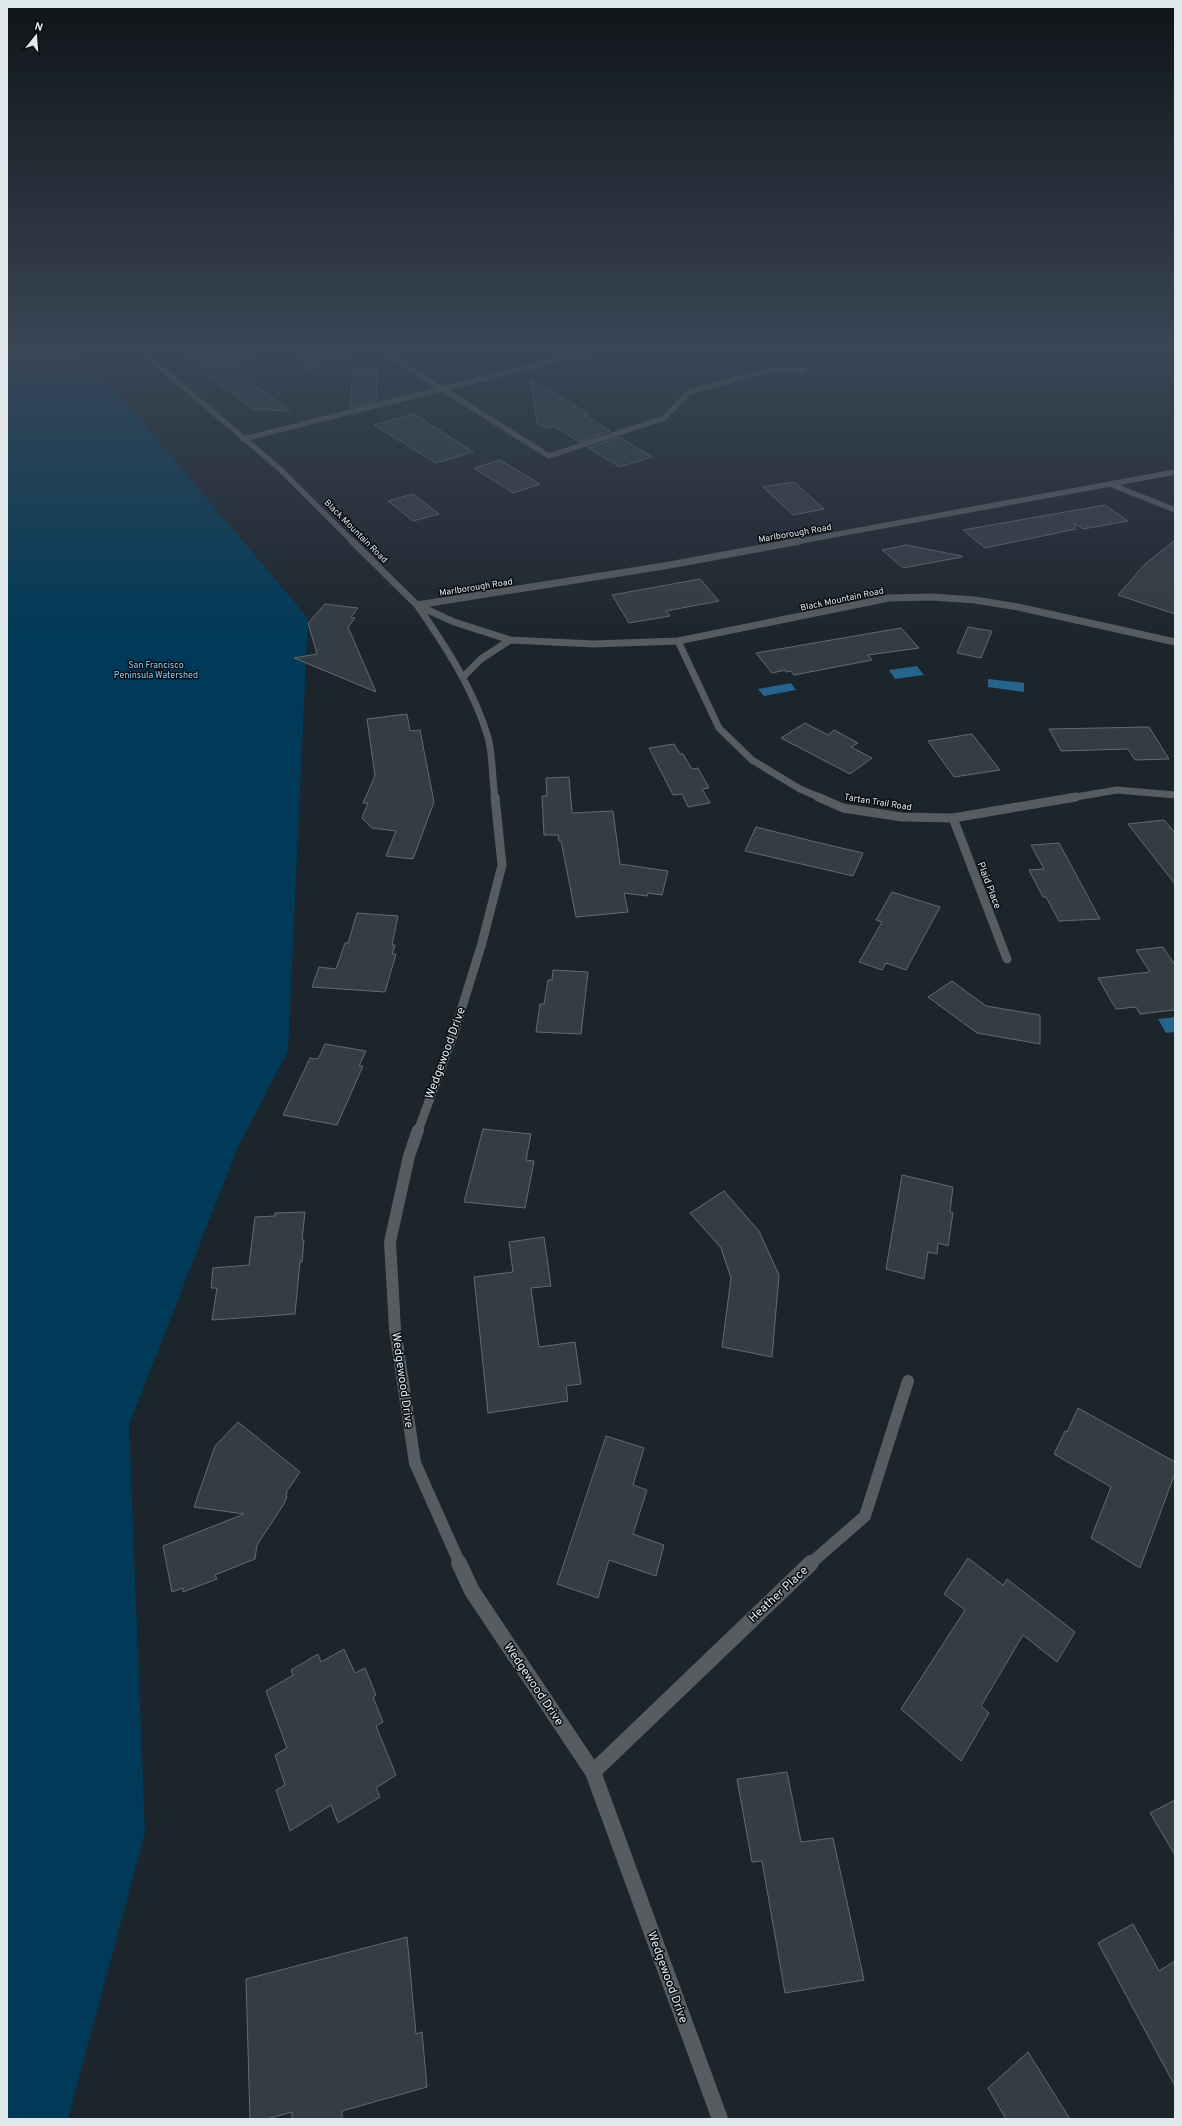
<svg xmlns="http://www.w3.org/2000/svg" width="1182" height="2126" viewBox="0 0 1182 2126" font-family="Overpass,sans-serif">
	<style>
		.green { fill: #003a58 }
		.water { fill: #25648c }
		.building { fill: #333d44; stroke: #606b73 }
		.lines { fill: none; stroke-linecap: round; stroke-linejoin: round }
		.minor-far4 { stroke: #585c60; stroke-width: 5.5 }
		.minor-far3 { stroke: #585c60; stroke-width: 7 }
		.minor-far2 { stroke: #585c60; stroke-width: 9 }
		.minor-far1 { stroke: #585c60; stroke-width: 12 }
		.minor { stroke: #585c60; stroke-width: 16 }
		.labels { text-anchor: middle; stroke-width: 3; stroke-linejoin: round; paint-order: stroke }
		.far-street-label { font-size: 9px; fill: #e1e8ec; stroke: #090d10 }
		.far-park-label { font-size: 9px; fill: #88ccfc; stroke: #090d10 }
		.street-label { font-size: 10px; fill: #e1e8ec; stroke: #090d10 }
		.near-street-label { font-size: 12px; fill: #e1e8ec; stroke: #090d10 }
	</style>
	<rect width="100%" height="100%" fill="#1c252c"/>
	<path class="green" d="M7,344H76L308,618L288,1051L238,1147L129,1425L145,1833L68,2119H7Z"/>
	<path class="water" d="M917,666L924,675L895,679L889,670Z
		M988,679L1024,683V692L988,687Z
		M791,683L796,690L764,696L758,689Z
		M1175,1017V1032L1166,1033L1158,1019Z"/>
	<path class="building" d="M193,344H198L202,347L215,344H241L263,360L231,368L290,411L253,409L184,357V356L180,352L188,350Z
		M291,344H367L371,349L307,370Z
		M377,369L376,401L350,408L353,370Z
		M531,380L589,414L584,415L610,431L579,442L554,426L547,428L537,423Z
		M414,414L473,452L436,463L374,425Z
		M619,437L652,457L620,467L588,448Z
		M500,460L540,484L513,493L474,468Z
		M794,482L824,509L793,515L763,487Z
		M413,494L439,514L413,521L388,501Z
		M1105,505L1128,521L1083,529L1074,523L1076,529L985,548L963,530Z
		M1175,540V614L1118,595L1145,564Z
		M906,545L962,556V557L903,568L882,550Z
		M700,579L719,601L666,611L670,616L629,623L612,595Z
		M325,604L358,608L351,617L355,618L348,627L376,692L294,658L317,654L308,623Z
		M968,627L992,631L981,658L957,653Z
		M901,628L919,648L868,655L872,660L794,675L791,671L786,672L785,670L772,673L756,653Z
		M407,714L410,731L420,730L434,802L413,859L386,856L396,831L372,828L362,818L368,803H363L375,776L367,719Z
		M805,723L828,735L834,730L858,743L851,747L872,758L850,774L781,738Z
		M1149,727L1169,759L1135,760L1128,749L1061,751L1049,729Z
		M972,734L1000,770L954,777L928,741Z
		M674,744L680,754H683L692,769L698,768L709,788L702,789L710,803L688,807L682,794L673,795L649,748Z
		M569,777L572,813L613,811L620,864L668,871L662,895L648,893L647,896L624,893L628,912L576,917L561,841H559L558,835H544L542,796H547L546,778Z
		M1164,820L1175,833V884L1128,824Z
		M756,827L816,842L863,853L853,876L745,851Z
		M1059,843L1100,919L1059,921L1046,897H1043L1029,870L1044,869L1031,845Z
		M892,892L940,907L906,970L886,963L882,970L859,962L882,922L876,920Z
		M357,913L398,916L392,945H395L392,954H396L385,992L312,987L319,967L336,969L345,943H348Z
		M1163,947L1175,965V1011L1174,1010L1140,1014L1136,1007L1116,1009L1098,978L1150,972L1136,950Z
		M553,970L588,972L581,1034L536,1032L540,1004H544L548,980H552Z
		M952,981L986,1006L1040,1015V1044L977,1033L928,997Z
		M325,1044L366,1051L359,1066H363L337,1125L283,1115L310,1058L318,1059Z
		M483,1129L531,1134L526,1160L534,1161L525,1208L464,1202Z
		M902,1175L953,1187L950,1212L953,1213L948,1246L938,1243L937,1254L928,1252L924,1279L886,1269Z
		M724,1191L759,1231L779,1275L772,1357L722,1347L731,1278L721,1248L690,1213Z
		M305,1212L302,1240H304L302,1262H300L295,1314L212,1320L217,1288H211L213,1268L249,1265L255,1217L275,1216V1213Z
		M544,1237L551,1286L531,1288L539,1347L575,1342L581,1384L566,1386L568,1401L488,1413L474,1277L513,1272L509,1242Z
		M1078,1408L1175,1462V1473L1140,1568L1091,1538L1111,1487L1054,1454L1065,1431L1067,1432Z
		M238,1422L300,1472L287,1491L286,1497L287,1496L284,1504L257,1545L255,1559L215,1575L217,1579L183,1592V1588L172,1592L163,1546L244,1514L194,1507L215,1446Z
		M606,1436L644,1448L633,1485L647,1490L633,1534L664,1545L656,1576L609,1560L598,1598L557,1584Z
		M968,1558L1003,1585L1007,1579L1075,1632L1057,1662L1023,1635L981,1706L989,1713L961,1761L901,1709L965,1610L944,1594Z
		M344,1649L355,1673L365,1668L376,1695L373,1697L383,1722L376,1726L396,1775L376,1788L380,1797L338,1823L331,1805L290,1831L276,1790L285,1785L275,1755L287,1748L266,1691L293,1675L291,1670L318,1654L321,1662Z
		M787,1772L801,1842L833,1838L864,1980L785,1993L762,1861L752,1862L737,1779Z
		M1175,1800V1855L1150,1813Z
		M1133,1924L1159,1971L1175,1961V2086L1098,1943Z
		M407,1937L416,2034L422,2032L427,2087L342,2111V2119H292V2112L267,2119H250L246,1979Z
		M1028,2052L1070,2119H1006L988,2088Z"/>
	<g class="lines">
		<path class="minor-far4" d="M133,344L281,470L353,542
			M371,344L549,456L664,418L689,392L773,369L804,371
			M243,439L621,344
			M1110,484L1175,510
			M795,542L1175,472"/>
		<path class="minor-far3" d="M352,541L417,605L454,622L510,640L594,644L678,641L889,598L932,597L975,600L1018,607L1175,642
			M678,641L719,728L752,760L800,789L821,798
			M463,677L481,659L510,640
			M495,798C492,779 493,756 488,737C473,688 446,647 417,605L664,566L800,541
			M1070,798L1117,790L1175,795"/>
		<path class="minor-far2" d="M818,797L843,808L902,817L953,818L1076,797
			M953,818L1007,959
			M418,1131L454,1033L482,943L502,865L495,797"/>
		<path class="minor-far1" d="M418,1130L409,1156L390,1242L395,1329L415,1463L460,1564
			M810,1564L865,1516L908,1381"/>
		<path class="minor" d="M459,1563L472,1591L593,1772L720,2119
			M593,1772L811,1563"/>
	</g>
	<linearGradient id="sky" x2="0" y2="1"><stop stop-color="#0f1418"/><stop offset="0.54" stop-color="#3a4656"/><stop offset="1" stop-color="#3a4656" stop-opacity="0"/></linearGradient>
	<rect width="1182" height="642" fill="url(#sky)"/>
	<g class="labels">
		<g class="far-street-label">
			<text transform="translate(356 531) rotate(45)" y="3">Black Mountain Road</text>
			<text transform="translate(795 533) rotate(-10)" y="3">Marlborough Road</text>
			<text transform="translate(476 587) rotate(-9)" y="3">Marlborough Road</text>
			<text transform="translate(842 599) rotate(-12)" y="3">Black Mountain Road</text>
			<text transform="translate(878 802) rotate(9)" y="3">Tartan Trail Road</text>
		</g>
		<g class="far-park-label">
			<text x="156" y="668">San Francisco<tspan x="156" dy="10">Peninsula Watershed</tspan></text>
		</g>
		<g class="street-label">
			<text transform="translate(990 885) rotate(69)" y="4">Plaid Place</text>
		</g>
		<g class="near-street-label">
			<text transform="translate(445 1053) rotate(-70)" y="4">Wedgewood Drive</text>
			<text transform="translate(403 1380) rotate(82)" y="4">Wedgewood Drive</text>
			<text transform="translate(778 1594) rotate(-43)" y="4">Heather Place</text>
			<text transform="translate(534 1684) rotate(56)" y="4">Wedgewood Drive</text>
			<text transform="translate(668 1977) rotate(70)" y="4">Wedgewood Drive</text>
		</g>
	</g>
	<rect width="1182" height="2126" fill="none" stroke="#e1e8ec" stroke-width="16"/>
	<g transform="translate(36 36) rotate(17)" stroke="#090d10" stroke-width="3" paint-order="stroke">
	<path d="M0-3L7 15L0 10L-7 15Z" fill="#e1e8ec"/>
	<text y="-6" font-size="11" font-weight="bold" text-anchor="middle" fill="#e1e8ec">N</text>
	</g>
</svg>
